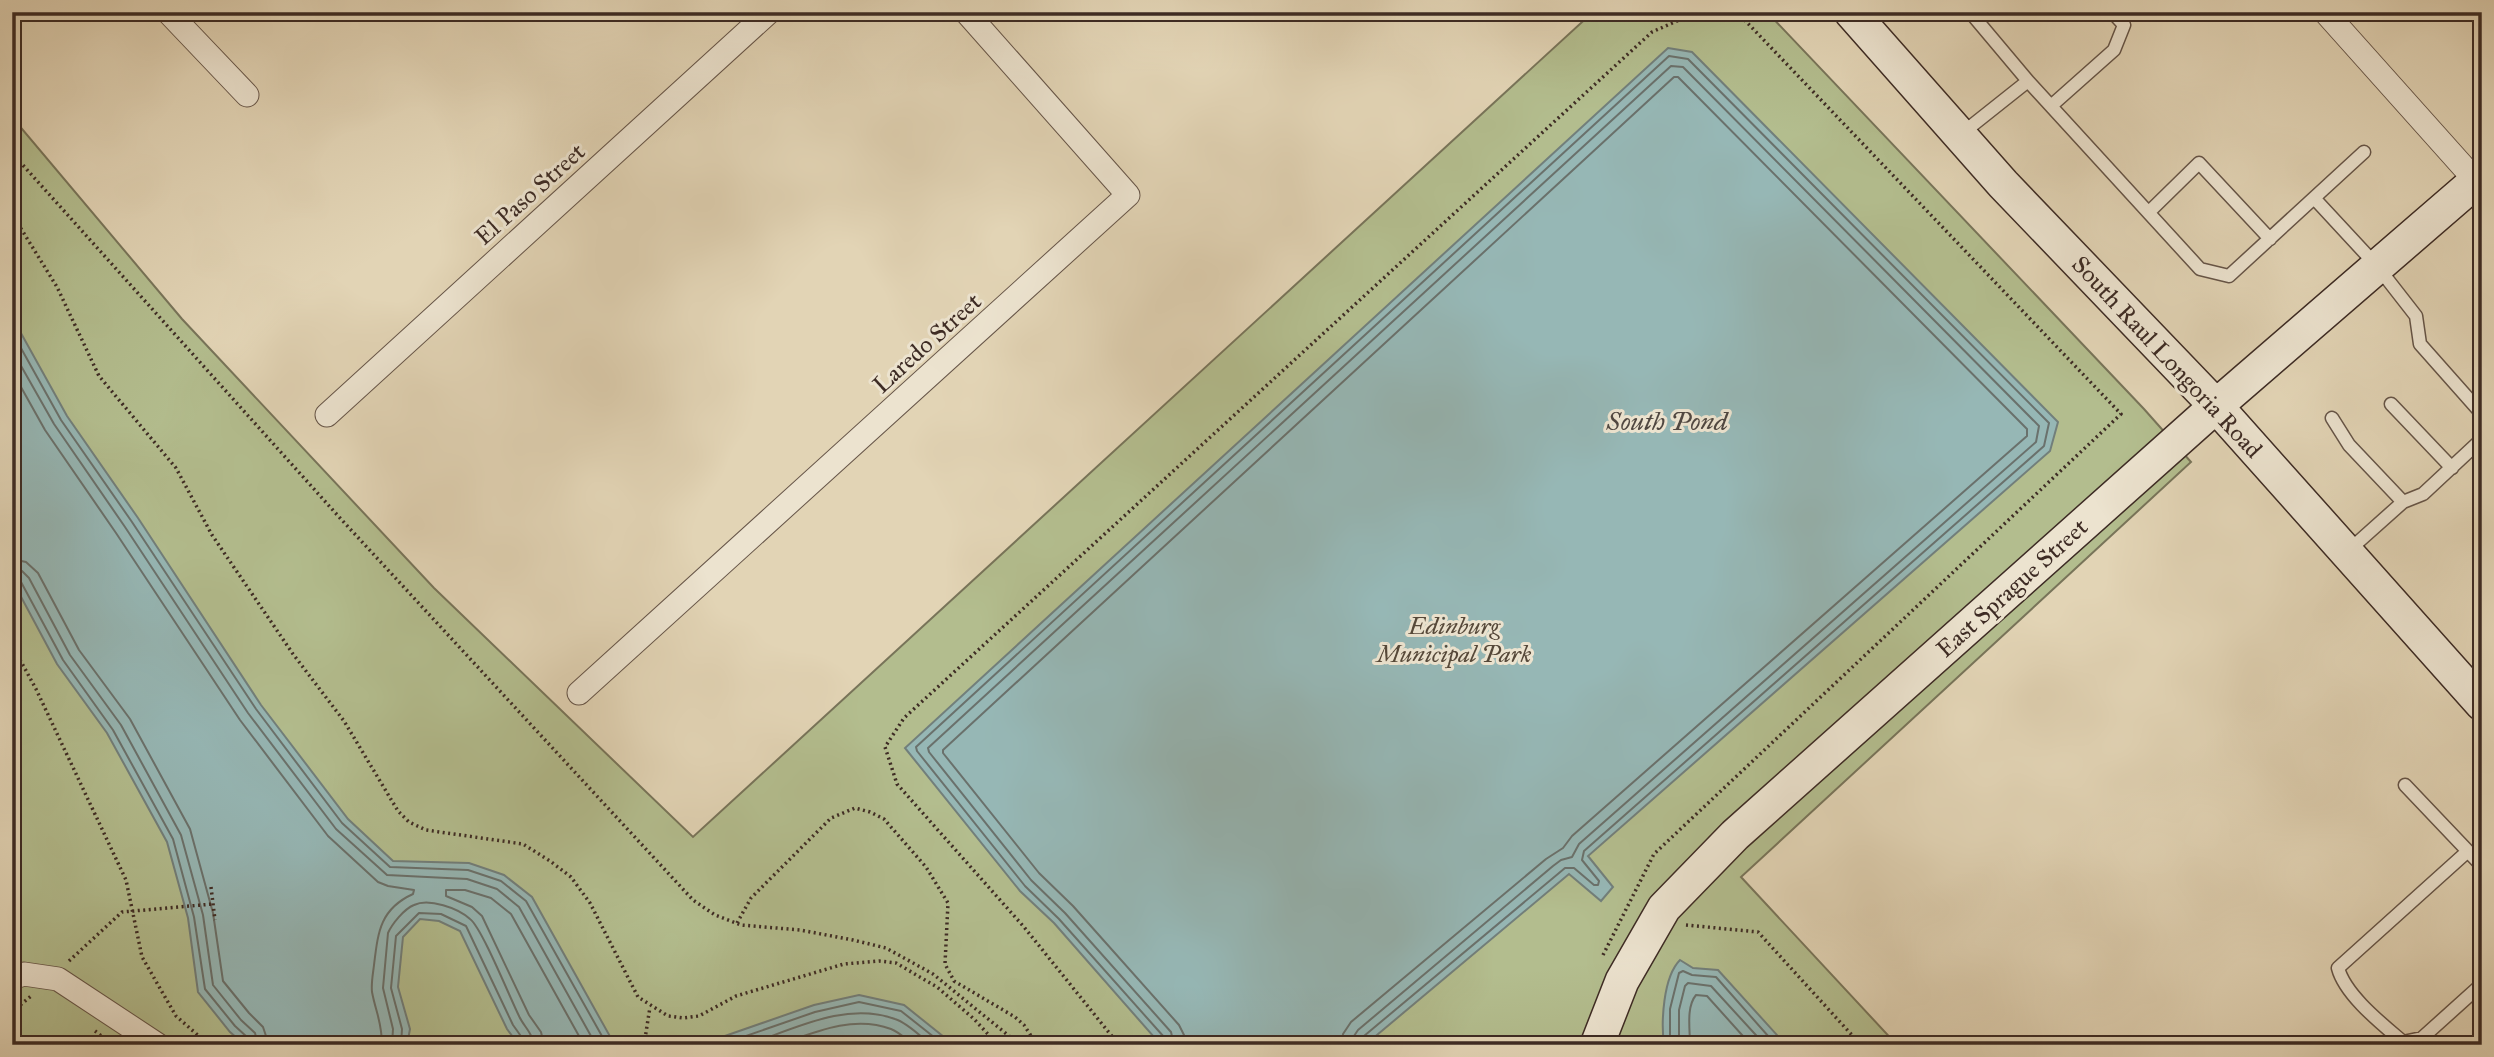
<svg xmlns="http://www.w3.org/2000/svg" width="2494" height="1057" viewBox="0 0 2494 1057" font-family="'IM FELL Great Primer',serif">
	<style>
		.green { fill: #b3bd8e; stroke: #787459; stroke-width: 2 }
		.water { fill: #96b7b5; stroke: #727f7b; stroke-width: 2 }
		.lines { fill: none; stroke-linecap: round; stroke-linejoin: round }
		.shore { stroke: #6a716c; stroke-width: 2 }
		.lane-casing { stroke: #665548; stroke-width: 15 }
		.street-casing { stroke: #665548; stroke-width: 25 }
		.secondary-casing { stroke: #3d2b24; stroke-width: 36 }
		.path { stroke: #3d2b24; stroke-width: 3.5; stroke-dasharray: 2 3.5; stroke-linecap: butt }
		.lane { stroke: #ece3cf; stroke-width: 12 }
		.street { stroke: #ece3cf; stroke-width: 23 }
		.secondary { stroke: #ece3cf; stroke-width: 33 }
		.labels { text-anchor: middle; stroke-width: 6; stroke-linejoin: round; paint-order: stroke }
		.street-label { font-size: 24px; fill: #3d2b24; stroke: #ece3cf }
		.park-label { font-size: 24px; font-style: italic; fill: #554839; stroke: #ece3cf }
		.water-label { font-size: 26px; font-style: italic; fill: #4f4741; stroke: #ece3cf }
	</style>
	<rect width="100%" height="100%" fill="#e2d4b5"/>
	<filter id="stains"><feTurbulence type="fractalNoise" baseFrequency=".00286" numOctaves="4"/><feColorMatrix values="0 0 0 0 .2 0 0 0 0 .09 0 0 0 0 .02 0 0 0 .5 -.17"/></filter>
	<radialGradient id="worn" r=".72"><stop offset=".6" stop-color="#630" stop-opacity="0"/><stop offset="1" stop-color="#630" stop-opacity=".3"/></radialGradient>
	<path class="green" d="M1593,12H1767L2144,409L2191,462L1741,877L1897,1045H12V117L182,319L434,588L693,837Z"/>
	<path class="water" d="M1668,48L1692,52L2058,422L2050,451L1588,856L1613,887L1601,901L1569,874L1365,1045H1161L1054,923L1020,891L905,748Z
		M12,317L67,416L138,518L261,705L348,819L393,861L469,863L504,875L532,897L612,1040L617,1045H519L507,1029L460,931L439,921L420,919L403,937L398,987L410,1029L407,1045H245L230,1032L198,992L188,918L167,842L107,733L57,664L12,580Z
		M1680,960L1693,968L1718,970L1786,1045H1664C1661,1022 1663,977 1680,960Z
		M859,995L904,1005L954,1045H699L814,1005Z"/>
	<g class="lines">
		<path class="shore" d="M12,332L61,420L132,522L256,709L342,823L390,867L468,870L501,881L526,901L607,1045
			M12,350L54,424L125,527L248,713L336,829L387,875L467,879L497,889L519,907L596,1045
			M12,371L45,430L116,533L240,720L328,836L378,882L388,886L414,890L413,894C380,909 378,932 374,965C373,974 371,983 372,992C376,1013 382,1022 382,1045
			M12,559L26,562L38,573L79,650L130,719L190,829L213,913L223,981L249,1013L263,1027L269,1045
			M12,570L22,571L29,578L70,655L121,725L181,835L203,915L213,985L241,1020L255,1033L258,1045
			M12,578L21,582L63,660L113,730L173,839L194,917L205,989L235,1026L247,1037L249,1045
			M392,1045L393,1029L383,988L388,933C392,924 404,909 414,905C429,898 458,908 470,919C482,928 510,998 519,1016C524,1027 533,1033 533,1045
			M401,1045L402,1029L391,988L396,936L419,913L441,914L466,926L513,1025L523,1039L524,1045
			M544,1045L541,1032L529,1015L482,916L472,907L446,896V890H465L491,898L511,914L584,1045
			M720,1045L815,1012L859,1002L901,1011L944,1045
			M747,1045C794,1029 846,1001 895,1019C908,1023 921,1037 931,1045
			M779,1045C815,1032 853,1015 891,1029C899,1032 907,1040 914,1045
			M1166,1045L1164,1037L1059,919L1025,886L917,751L916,747L1669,56L1688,59L2049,423L2044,446L1584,851L1582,860L1599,881L1598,885H1594L1574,868H1565L1364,1036L1361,1045
			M1174,1045L1171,1032L1065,913L1031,880L929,752L928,748L1671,66L1683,67L2039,426L2036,442L1579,844L1572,857L1561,860L1553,866L1358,1030L1354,1036L1352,1045
			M1185,1045L1184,1035L1179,1025L1073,906L1039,873L943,753V750L1674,77H1678L2027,429V436L1572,836L1563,848L1546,859L1351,1022L1343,1034L1342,1045
			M1670,1045V1009L1679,973L1683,971L1692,975L1716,977L1776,1045
			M1679,1045V1010L1685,986L1688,983L1711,986L1765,1045
			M1690,1045C1690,1029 1686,1007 1696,995L1707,996L1751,1045"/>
		<g class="lane-casing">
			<path id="lane" d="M1970,12L2028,81
				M2051,106L2114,50L2124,25L2112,12
				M1960,135L2028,81L2200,269L2229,276L2364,152
				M2314,198L2377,266L2416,316L2420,344L2482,414
				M2149,212L2199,163L2270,239
				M2391,404L2452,468
				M2332,418L2349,445L2403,502
				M2347,552L2403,502L2423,494L2482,439
				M2405,785L2482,866
				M2468,851L2338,968C2345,995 2382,1024 2403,1042L2422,1038L2482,984
				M12,1044V1045"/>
		</g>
		<g class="street-casing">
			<path id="street" d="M168,12L247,95
				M2325,12L2476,181
				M327,415L769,12
				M579,693L1128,195L966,12
				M12,978L24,974L58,979L158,1045"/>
		</g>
		<g class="secondary-casing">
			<path id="secondary" d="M1851,12L2003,184L2216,406L2482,704
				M1597,1045L1622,981L1664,908L1735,835L2216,406L2482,176"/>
		</g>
		<path class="path" d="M12,153L340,518L693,900L715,915L741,925L800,930L853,940L886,948L933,974L1020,1045
			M12,214L57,287L99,376L176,468L212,535L293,654L344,721L398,811L409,822L426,830L523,844L550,861L571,877L590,903L638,997L668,1016L683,1018L699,1016L736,996L844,964L879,961L896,963L937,987L974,1019L998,1045
			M12,645L36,689L126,880L142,957L176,1016L209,1045
			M211,887L215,920
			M737,923L751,898L831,818L855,808L870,812L884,819L926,867L948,903L945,964L954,981L1015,1017L1024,1025L1037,1045
			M1686,925L1758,932L1861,1045
			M1603,955L1654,854L2121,414L1737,12
			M69,961L122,912L213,904
			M12,1012L31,996
			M95,1031L113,1045
			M644,1045L650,1007
			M1119,1045L1024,927L897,784L885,747L904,718L1652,32L1697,12
			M1564,1045L1570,1037"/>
		<use href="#lane" class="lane"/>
		<use href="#street" class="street"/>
		<use href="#secondary" class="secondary"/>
	</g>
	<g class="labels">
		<g class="street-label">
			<text transform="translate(530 194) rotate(-42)" y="8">El Paso Street</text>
			<text transform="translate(927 343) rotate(-42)" y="8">Laredo Street</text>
			<text transform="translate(2167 357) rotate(47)" y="8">South Raul Longoria Road</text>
			<text transform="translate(2012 588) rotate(-42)" y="8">East Sprague Street</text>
		</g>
		<g class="park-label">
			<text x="1454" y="634">Edinburg<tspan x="1454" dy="28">Municipal Park</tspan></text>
		</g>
		<g class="water-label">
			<text x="1667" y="430">South Pond</text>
		</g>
	</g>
	<rect width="2494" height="1057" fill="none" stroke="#e2d4b5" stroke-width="42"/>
	<rect x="14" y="14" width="2466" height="1029" fill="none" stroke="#3d2b24" stroke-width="3.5"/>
	<rect x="21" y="21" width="2452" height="1015" fill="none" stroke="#3d2b24" stroke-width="2"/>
	<rect width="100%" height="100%" filter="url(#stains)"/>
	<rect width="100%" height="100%" fill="url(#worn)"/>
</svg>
